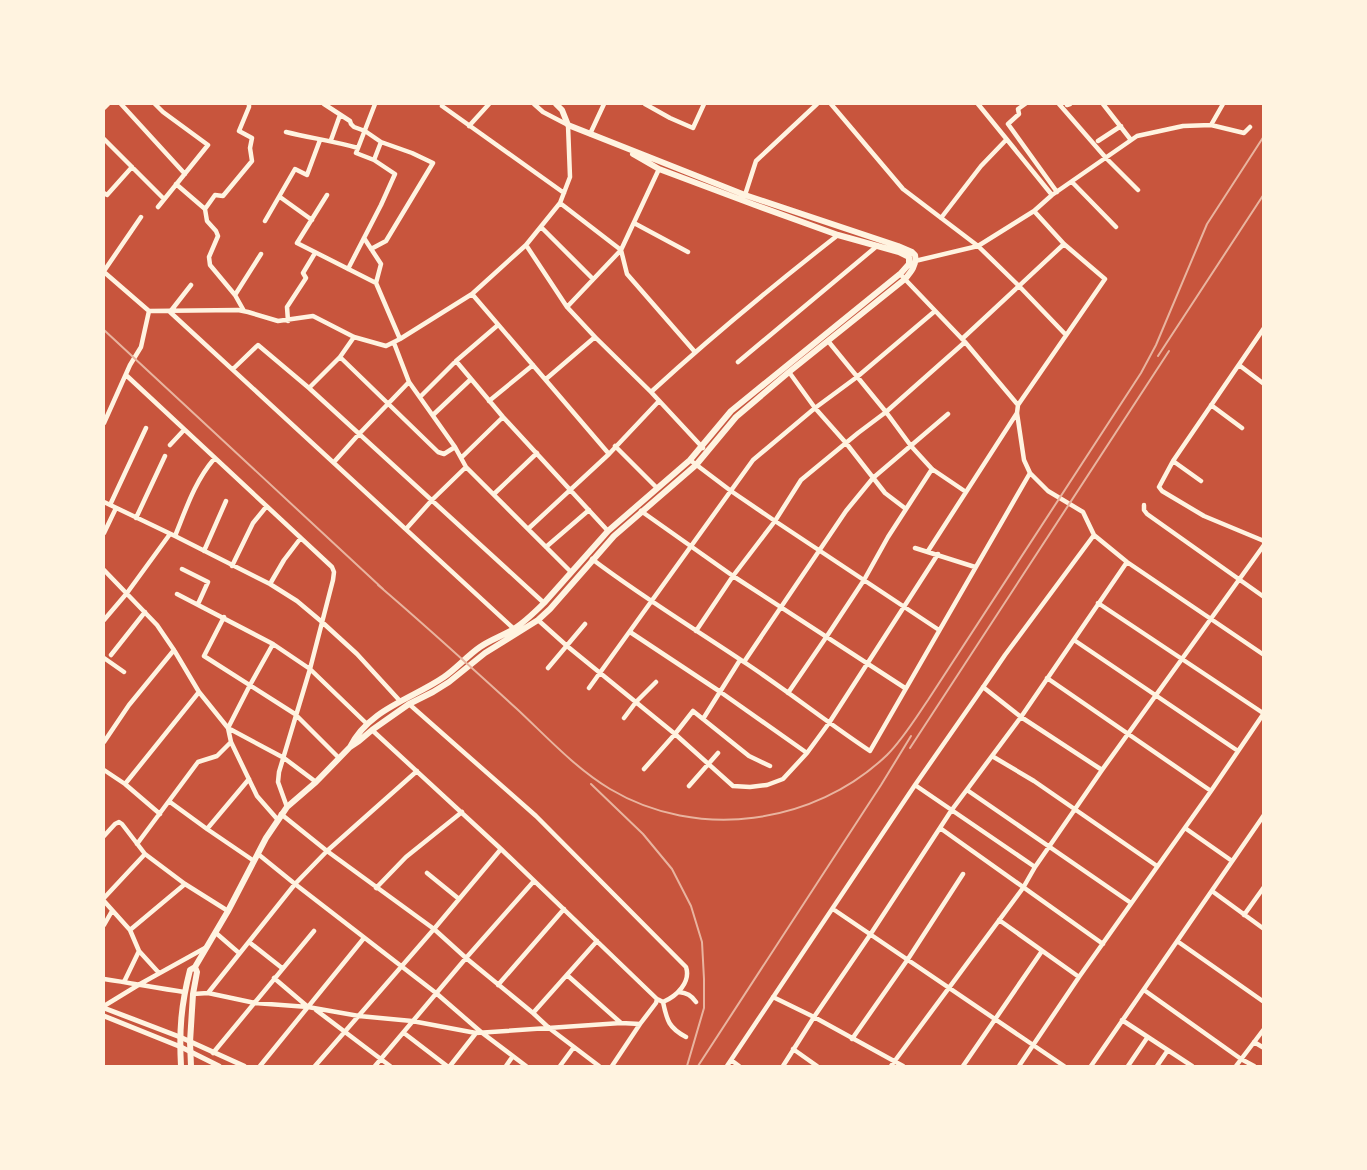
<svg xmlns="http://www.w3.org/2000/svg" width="1367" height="1170" viewBox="0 0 1367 1170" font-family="Inter,sans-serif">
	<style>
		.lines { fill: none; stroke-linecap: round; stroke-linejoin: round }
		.minor { stroke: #fff3e0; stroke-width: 4.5 }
		.tertiary { stroke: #fff3e0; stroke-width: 5 }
		.secondary { stroke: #fff3e0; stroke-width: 6 }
		.rail { stroke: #e9b49f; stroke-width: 2 }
	</style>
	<rect width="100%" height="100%" fill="#c8553d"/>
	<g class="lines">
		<path class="minor" d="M121,104L185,174
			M155,104L163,112L208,145L158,207
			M324,104L350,121L351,124L354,127L365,131L381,142L412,153L433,163L386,241L371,249
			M645,104L670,118L693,128L704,104
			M831,104L903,189L978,246L1019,286L1066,335
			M978,104L1052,195
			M1025,104L1018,109L1019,114L1008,124L1057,192
			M1059,104L1106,158L1138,190
			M1103,104L1131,140
			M1067,105L1070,104
			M442,106L564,193
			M104,108L108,104
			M1211,125L1244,133L1250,127
			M469,126L489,104
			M286,132C310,138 334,141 358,148L356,153L374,160L395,174L381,205L348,269
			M590,134L604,104
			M104,139L164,199
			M331,140L340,115
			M1098,141L1121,126
			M358,148L375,104
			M374,160L381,142
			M1072,182L1116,227
			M176,184L205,209
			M104,193L107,195L132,167
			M327,195L297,243L376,283
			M745,195L756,161L817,104
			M280,197L312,220
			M560,203L621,250L627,274L695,352
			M941,218L981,166L1006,140
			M265,221L295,169L307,175L320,140
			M634,223L688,252
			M541,227L593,279
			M364,238L381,264L376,283L400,339
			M526,245L567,307L595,337L651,392L703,448
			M915,261L978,246L1034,211L1052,195L1137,136L1183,126L1211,125L1223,104
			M104,271L141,217
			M104,272L149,311L238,310L248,312L278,321L313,316L354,337L386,346L400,339L472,294L526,245L560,203L570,177L568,125L543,112L534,104
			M900,274L965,342L1018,405L1017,413L1024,460L1030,473L1048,491L1083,512L1094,535L1127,562L1264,655
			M191,285L170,312L514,629
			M472,294L609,454
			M235,295L261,254
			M567,307L621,250L659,169
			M244,311L235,295L210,265L209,257L218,236L216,231L207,221L205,209L215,195L223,196L252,161L250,148L252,138L239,131L249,107V104
			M288,321L287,307L306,278L303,273L315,253
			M1264,328L1173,461L1159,487L1162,491L1204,516L1264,541
			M962,339L1064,244
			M828,341L886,412L911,446L932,469L966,492
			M394,343L409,382L455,447L466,467L571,572
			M340,357L438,452L444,454L455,447
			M456,361L503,417L608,531
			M738,362L877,246
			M1239,365L1264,384
			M233,369L258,345L309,388L544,603
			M789,372L815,408L846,443L885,493L906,509
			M126,375L332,567L334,572L333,580L310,669L279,772L278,782L287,807
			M546,379L595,337
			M309,388L340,357L354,337
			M651,392C711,337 774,285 838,235
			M420,397L456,361L498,325
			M489,401L533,365
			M1018,405L1105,279L1064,244L1034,211
			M1211,405L1242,428
			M433,415L471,379
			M104,423L130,365L141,347L149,311
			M170,445L184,430
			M615,446L657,488
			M462,457L503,417
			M690,460L731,491L775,521L939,630
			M1173,461L1201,481
			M334,462L359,434L409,382
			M494,494L537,453
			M104,502L175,536L270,584L297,601L322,622L357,654L400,701
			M110,505L146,428
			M1144,505V510L1147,514L1264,597
			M641,511L733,576L905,688
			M136,518L165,456
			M406,529L432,500L466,467
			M528,529L609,454L659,401
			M104,533L116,508
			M175,536C186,509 195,481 214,459
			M546,547L589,510
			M915,548L975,567
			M204,551L226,501
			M928,551L1017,413
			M592,559C642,597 695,629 747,664C789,692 828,723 870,751L1030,473
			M232,566L253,523L266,507
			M182,569L208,582L198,604
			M104,570L157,625L174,650L199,692L228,728L231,742L257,796L278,820
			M270,584L284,560L300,539
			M177,594L273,644L310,669L367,724
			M1098,603L1263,713
			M224,617L204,656L295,714L339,758
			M104,620L127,593L170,534
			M538,620L567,646L675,734L733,786L750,787L767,785L783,779L807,753L829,723L938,554
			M696,631L733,576L775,521L801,480L858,433L886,412L965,342
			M630,632L719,691L807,753
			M1074,640L1238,751
			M273,644L250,685L228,728L284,758L316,782
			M111,655L145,612
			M104,658L124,672
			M744,662L846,511L873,478L948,414
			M548,668L585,624
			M1047,678L1211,791
			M983,687L1021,717L1102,770
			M589,688L753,460L815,408L857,377L935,311
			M788,693L827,636L864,580L888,537L932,469
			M624,718L636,702L656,682
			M703,719L740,660
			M372,730L501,849L657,999L663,1002C677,996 691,982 686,967L536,816L409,704
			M104,742L129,705L174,650
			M992,756L1034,781L1157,866
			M644,769L675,734L693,711L749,756L770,766
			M104,770L125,784L160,814
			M125,784L199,692
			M915,785L1035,867
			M689,786L718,753
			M967,790L1131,903
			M170,802L207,829L254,861
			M281,814L327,851L434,929L466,958L533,1013L549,1028L599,1066
			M940,828L1103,944
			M1185,828L1232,861
			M207,829L249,779
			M104,836L115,824L119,822L122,824L145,854L185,884L228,911
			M137,844L198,762L217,756L231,742
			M258,854L295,884L436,993L481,1032L526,1066
			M427,873L459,899
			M376,888L406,857L462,812
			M1212,891L1264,929
			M104,898L145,854
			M104,901L130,930L139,951L159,973
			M833,909L1064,1066
			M1244,915L1264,887
			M999,920L1079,977
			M104,925L112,911
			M130,930L185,884
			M216,933L239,953
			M1177,941L1264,1002
			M249,942L282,968
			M567,975L621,1023
			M274,978L308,1007
			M104,979C131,983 157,988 184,992
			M124,982L139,951
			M498,985L564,909
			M1144,990L1241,1059L1254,1066
			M679,992C687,993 691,995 696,1002
			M208,993L295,884L327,851L417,771
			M193,994L208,993L255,1003L308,1007L359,1016L412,1021L476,1033L621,1023L640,1024
			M773,997L814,1017L903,1066
			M663,1002C667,1021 669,1028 686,1037
			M104,1006L140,984L205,948
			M316,1010L390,1066
			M533,1013L597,941
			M1122,1020L1192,1066
			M404,1033L447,1066
			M852,1039L908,959L963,874
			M1254,1042L1264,1048
			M793,1049L817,1066
			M213,1053L314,931
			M731,1060L739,1066
			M260,1066L364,938
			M315,1066L434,929L501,849
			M375,1066L466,958L534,881
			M450,1066L476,1033
			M506,1066L513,1056
			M560,1066L574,1047
			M612,1066L640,1024L656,1003L657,999
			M727,1066L915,785L977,696L1005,655L1094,535
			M783,1066L814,1017L870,935L951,811L1021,717L1127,562
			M891,1066L1023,888L1035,867L1102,770L1264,545
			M963,1066L1042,951
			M1019,1066L1079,977L1211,791L1264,713
			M1091,1066L1264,815
			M1128,1066L1147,1038
			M1157,1066L1168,1050
			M1236,1066L1264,1029"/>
		<path class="tertiary" d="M104,1008L180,1037L244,1066
			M104,1016L181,1047L219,1066"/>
		<path class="secondary" d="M350,747C369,709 412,699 444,677C457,668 467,656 480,647C490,640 502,636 512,630C524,623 534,613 544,603L608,531L690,460L731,411L901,273L909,264V257L899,252L838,235L755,205L659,169L633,154
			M181,1066C179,1031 181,1005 190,970L195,967L228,911L266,838L287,807L316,782L350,747L359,741L372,730L409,704L433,692L449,682L485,653L538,620L550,609L614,536L696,465L736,417L789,372L905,279C911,272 917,265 915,255L912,252L898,246L745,195L568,125L562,110L556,104
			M191,1066L190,1042L193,994L197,972L195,967"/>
		<path class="rail" d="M104,330L383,589
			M1158,356L1264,194
			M378,585C425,625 471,667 517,709C546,736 575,768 610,789C697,841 814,825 887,755C903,739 915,719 928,700L1141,373L1156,345L1207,224L1264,136
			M910,748L1169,351
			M591,784L643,834L672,869L691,906L702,942L704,979V1008L687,1066
			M698,1066L881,785L911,736"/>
	</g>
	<rect width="1367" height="1170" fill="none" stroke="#fff3e0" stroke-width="210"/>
</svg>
